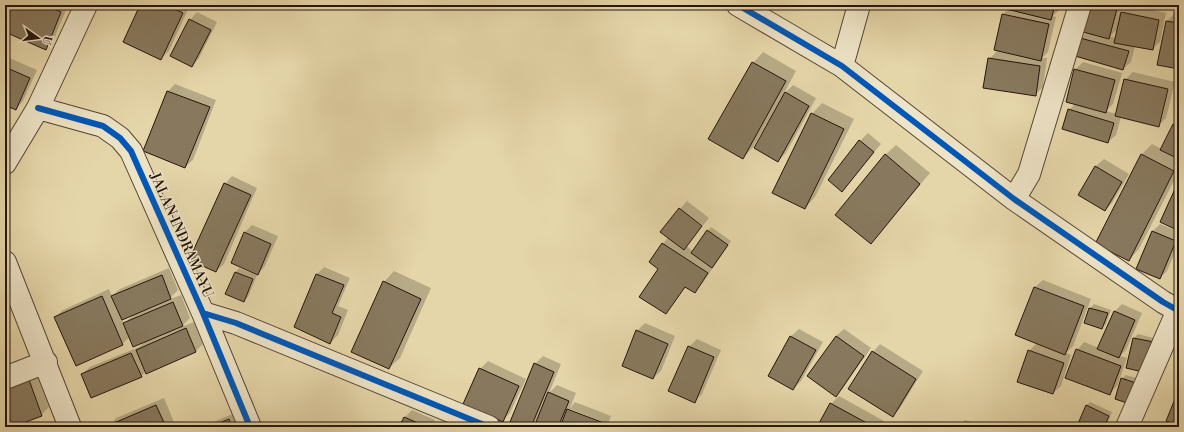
<svg xmlns="http://www.w3.org/2000/svg" width="1184" height="432" viewBox="0 0 1184 432" font-family="'Libre Bodoni',serif">
	<style>
		.shadow { fill: #0003; fill-rule: evenodd }
		.building { fill: #88795e; stroke: #24150c }
		.lines { fill: none; stroke-linecap: round; stroke-linejoin: round }
		.minor-casing { stroke: #544533; stroke-width: 24 }
		.minor { stroke: #eee4c7; stroke-width: 22 }
		.cycleway-casing { stroke: #eee4c7; stroke-width: 8 }
		.cycleway { stroke: #0057b8; stroke-width: 6 }
		.labels { text-anchor: middle; stroke-width: 3; stroke-linejoin: round; paint-order: stroke }
		.street-label { font-size: 14px; fill: #24150c; stroke: #eee4c7 }
	</style>
	<rect width="100%" height="100%" fill="#e5d6a9"/>
	<filter id="stains"><feTurbulence type="fractalNoise" baseFrequency=".005" numOctaves="4"/><feColorMatrix values="0 0 0 0 .2 0 0 0 0 .09 0 0 0 0 .02 0 0 0 .5 -.17"/></filter>
	<radialGradient id="worn" r=".72"><stop offset=".6" stop-color="#630" stop-opacity="0"/><stop offset="1" stop-color="#630" stop-opacity=".3"/></radialGradient>
	<path class="shadow" d="M5,5H68L53,41L45,48L5,31Z
		M141,5H190L169,51L161,58Z
		M1000,5H1060L1058,11L1053,16L1056,17L1048,52L1042,58H1047L1043,87L1035,95L989,59L998,50L1003,14L1009,8Z
		M1090,5H1123L1120,14L1129,5L1166,13L1160,42L1152,49L1135,46L1131,62L1123,69L1076,56L1081,38L1087,32ZM1119,28L1116,38L1110,36Z
		M197,12L217,22L199,58L192,66L190,20Z
		M1174,14L1179,15V68L1167,21Z
		M763,52L796,71L783,95L793,85L816,98L786,153L778,161L770,121L769,120L753,147L743,158L753,63Z
		M5,56L37,70L23,101L16,109L5,104Z
		M1083,62L1122,73L1113,104L1106,111L1117,114L1125,80L1133,72L1175,82L1166,118L1158,126L1121,117L1116,135L1108,142L1069,110L1075,104V70Z
		M175,84L216,100L193,160L185,167L144,151L168,91Z
		M822,103L854,119L815,197L805,208L812,114Z
		M1179,119V171L1139,249L1129,260L1141,155L1152,144L1162,149L1174,124Z
		M868,133L881,144L842,190L860,141Z
		M896,145L930,173L871,243L885,155Z
		M1104,159L1129,174L1112,203L1105,210L1079,195L1096,166Z
		M232,176L257,188L224,264L216,271L225,184Z
		M1179,183V243L1167,271L1160,278L1153,231L1160,224L1177,231Z
		M687,201L709,218L686,246L693,251L711,227L731,241L702,284L694,292L686,286L666,313L659,268L650,262L668,237L680,209Z
		M252,225L278,236L265,266L258,274L244,233Z
		M324,267L350,278L338,306L348,310L338,335L330,343L317,274Z
		M169,268L178,290L168,300L181,295L190,318L181,327L194,322L203,344L195,352L146,371L141,376L82,374L90,367L139,347L146,341L130,337L122,344L55,317L63,310L109,289L112,296L120,289ZM135,313L124,324L122,319Z
		M239,268L257,275L248,297L244,301L227,293L236,272Z
		M394,271L431,288L400,358L389,368L384,282Z
		M1043,280L1091,299L1073,346L1066,353L1071,355L1061,386L1053,393L1029,351L1037,343L1016,335L1035,287Z
		M1094,304L1111,310L1106,324L1102,328L1085,322L1090,308Z
		M1122,304L1142,313L1126,350L1120,356L1127,358L1117,386L1109,394L1077,350L1084,342L1099,348L1114,312Z
		M645,323L675,336L661,371L653,378L637,331Z
		M799,329L823,342L801,381L793,389L769,375L791,336Z
		M844,329L871,348L843,388L836,395V336Z
		M1138,334L1157,339L1146,371L1134,338Z
		M697,339L721,350L702,394L694,402L689,347Z
		M880,344L923,371L900,408L893,416L873,352Z
		M543,356L561,364L549,393L557,385L576,393L570,408L575,402L611,416L608,424L570,409V411L607,426V427H509L535,364Z
		M488,361L526,379L510,413L502,421L480,369Z
		M35,370L49,407L41,415L5,427V382Z
		M1126,375L1143,380L1136,400L1122,379Z
		M839,396L884,421L881,427H818L831,404Z
		M164,398L176,427H109L116,418Z
		M1090,402L1112,412L1106,427H1083L1078,425L1086,406Z
		M412,410L435,420L432,427H400L405,417Z
		M237,412L243,427H202Z
		M965,420L986,427H957Z
		M618,424L625,427H615Z"/>
	<path class="building" d="M5,5H45L61,12L46,50L5,32Z
		M140,5H167L183,13L161,60L123,42Z
		M999,5H1055L1051,20L998,7Z
		M1089,5H1118L1109,39L1083,32Z
		M1121,12L1159,20L1153,50L1114,43Z
		M1002,14L1049,24L1041,61L994,50Z
		M189,19L211,30L192,67L170,56Z
		M1166,21L1179,23V69L1157,65Z
		M1080,38L1129,51L1123,70L1075,56Z
		M988,58L1040,66L1036,96L983,88Z
		M752,62L786,81L743,159L708,139Z
		M5,67L30,78L16,110L5,105Z
		M1074,69L1115,80L1106,113L1066,102Z
		M1124,79L1168,89L1159,127L1115,116Z
		M167,91L210,107L185,168L143,151Z
		M785,92L809,106L778,162L754,148Z
		M1068,109L1114,123L1108,143L1062,129Z
		M811,113L844,129L805,209L772,193Z
		M1173,124L1179,127V159L1160,150Z
		M859,140L874,152L842,192L828,180Z
		M885,154L920,184L871,244L835,215Z
		M1141,154L1174,171L1129,261L1095,244Z
		M1095,166L1122,182L1105,211L1078,195Z
		M1179,180V231L1160,222Z
		M224,183L251,195L216,272L189,260Z
		M679,208L702,226L684,250L660,232Z
		M707,230L728,245L712,268L691,253Z
		M1152,231L1176,241L1160,279L1136,269Z
		M244,232L271,244L258,275L231,263Z
		M662,243L708,273L695,293L685,287L666,314L639,297L658,269L649,262Z
		M235,272L253,279L244,302L225,294Z
		M316,274L344,285L332,313L341,317L330,344L294,327Z
		M162,275L171,299L122,320L111,296Z
		M383,281L421,299L389,369L351,352Z
		M1034,287L1084,306L1065,355L1015,335Z
		M102,296L123,345L76,366L54,317Z
		M173,302L183,326L133,347L123,323Z
		M1089,308L1108,313L1102,329L1084,323Z
		M1114,311L1135,320L1119,358L1097,349Z
		M186,328L196,352L146,374L136,350Z
		M636,330L668,344L653,379L622,366Z
		M790,336L816,350L793,390L768,376Z
		M836,336L864,356L836,397L807,376Z
		M1133,338L1154,342L1147,373L1126,368Z
		M688,346L714,357L695,403L668,391Z
		M1076,349L1121,366L1110,395L1065,378Z
		M1028,350L1064,363L1053,394L1017,382Z
		M872,351L916,379L893,417L848,389Z
		M131,353L142,377L91,398L81,374Z
		M534,363L554,372L531,427H508Z
		M479,368L519,386L503,422L463,404Z
		M28,377L42,416L12,427H5V386Z
		M1121,378L1139,384L1133,405L1115,399Z
		M1179,389V426L1166,421Z
		M548,392L569,401L558,427H534Z
		M830,403L874,427H817Z
		M156,405L166,427H108L107,426Z
		M1086,405L1109,416L1104,427L1077,426Z
		M567,409L604,423L603,427H560Z
		M404,417L427,427H399Z
		M229,419L232,427H210Z"/>
	<g class="lines">
		<g class="minor-casing">
			<path id="minor" d="M738,5L842,66L1014,199L1163,302L1179,311
				M842,66L859,5
				M38,108L103,126L120,138L131,151L203,313L250,427
				M5,163L38,108L86,5
				M1014,199L1029,174L1080,5
				M5,262L70,427
				M203,313L236,323L489,427
				M5,378L46,362
				M1127,427L1178,310"/>
		</g>
		<use href="#minor" class="minor"/>
		<g class="cycleway-casing">
			<path id="cycleway" d="M738,5L842,66L1014,199L1163,302L1179,311
				M38,108L103,126L120,138L131,151L203,313L250,427
				M203,313L236,323L489,427"/>
		</g>
		<use href="#cycleway" class="cycleway"/>
	</g>
	<g class="labels">
		<g class="street-label">
			<text transform="translate(182 235) rotate(66)" y="5">JALAN INDRAMAYU</text>
		</g>
	</g>
	<rect width="1184" height="432" fill="none" stroke="#e5d6a9" stroke-width="20"/>
	<rect x="6" y="6" width="1172" height="420" fill="none" stroke="#24150c" stroke-width="2"/>
	<rect x="10" y="10" width="1164" height="412" fill="none" stroke="#24150c"/>
	<g transform="translate(38 38) rotate(104)" stroke="#eee4c7" stroke-width="3" paint-order="stroke">
	<path d="M0-3L7 15L0 10L-7 15Z" fill="#24150c"/>
	<text y="-6" font-size="11" font-weight="bold" text-anchor="middle" fill="#24150c">U</text>
	</g>
	<rect width="100%" height="100%" filter="url(#stains)"/>
	<rect width="100%" height="100%" fill="url(#worn)"/>
</svg>
